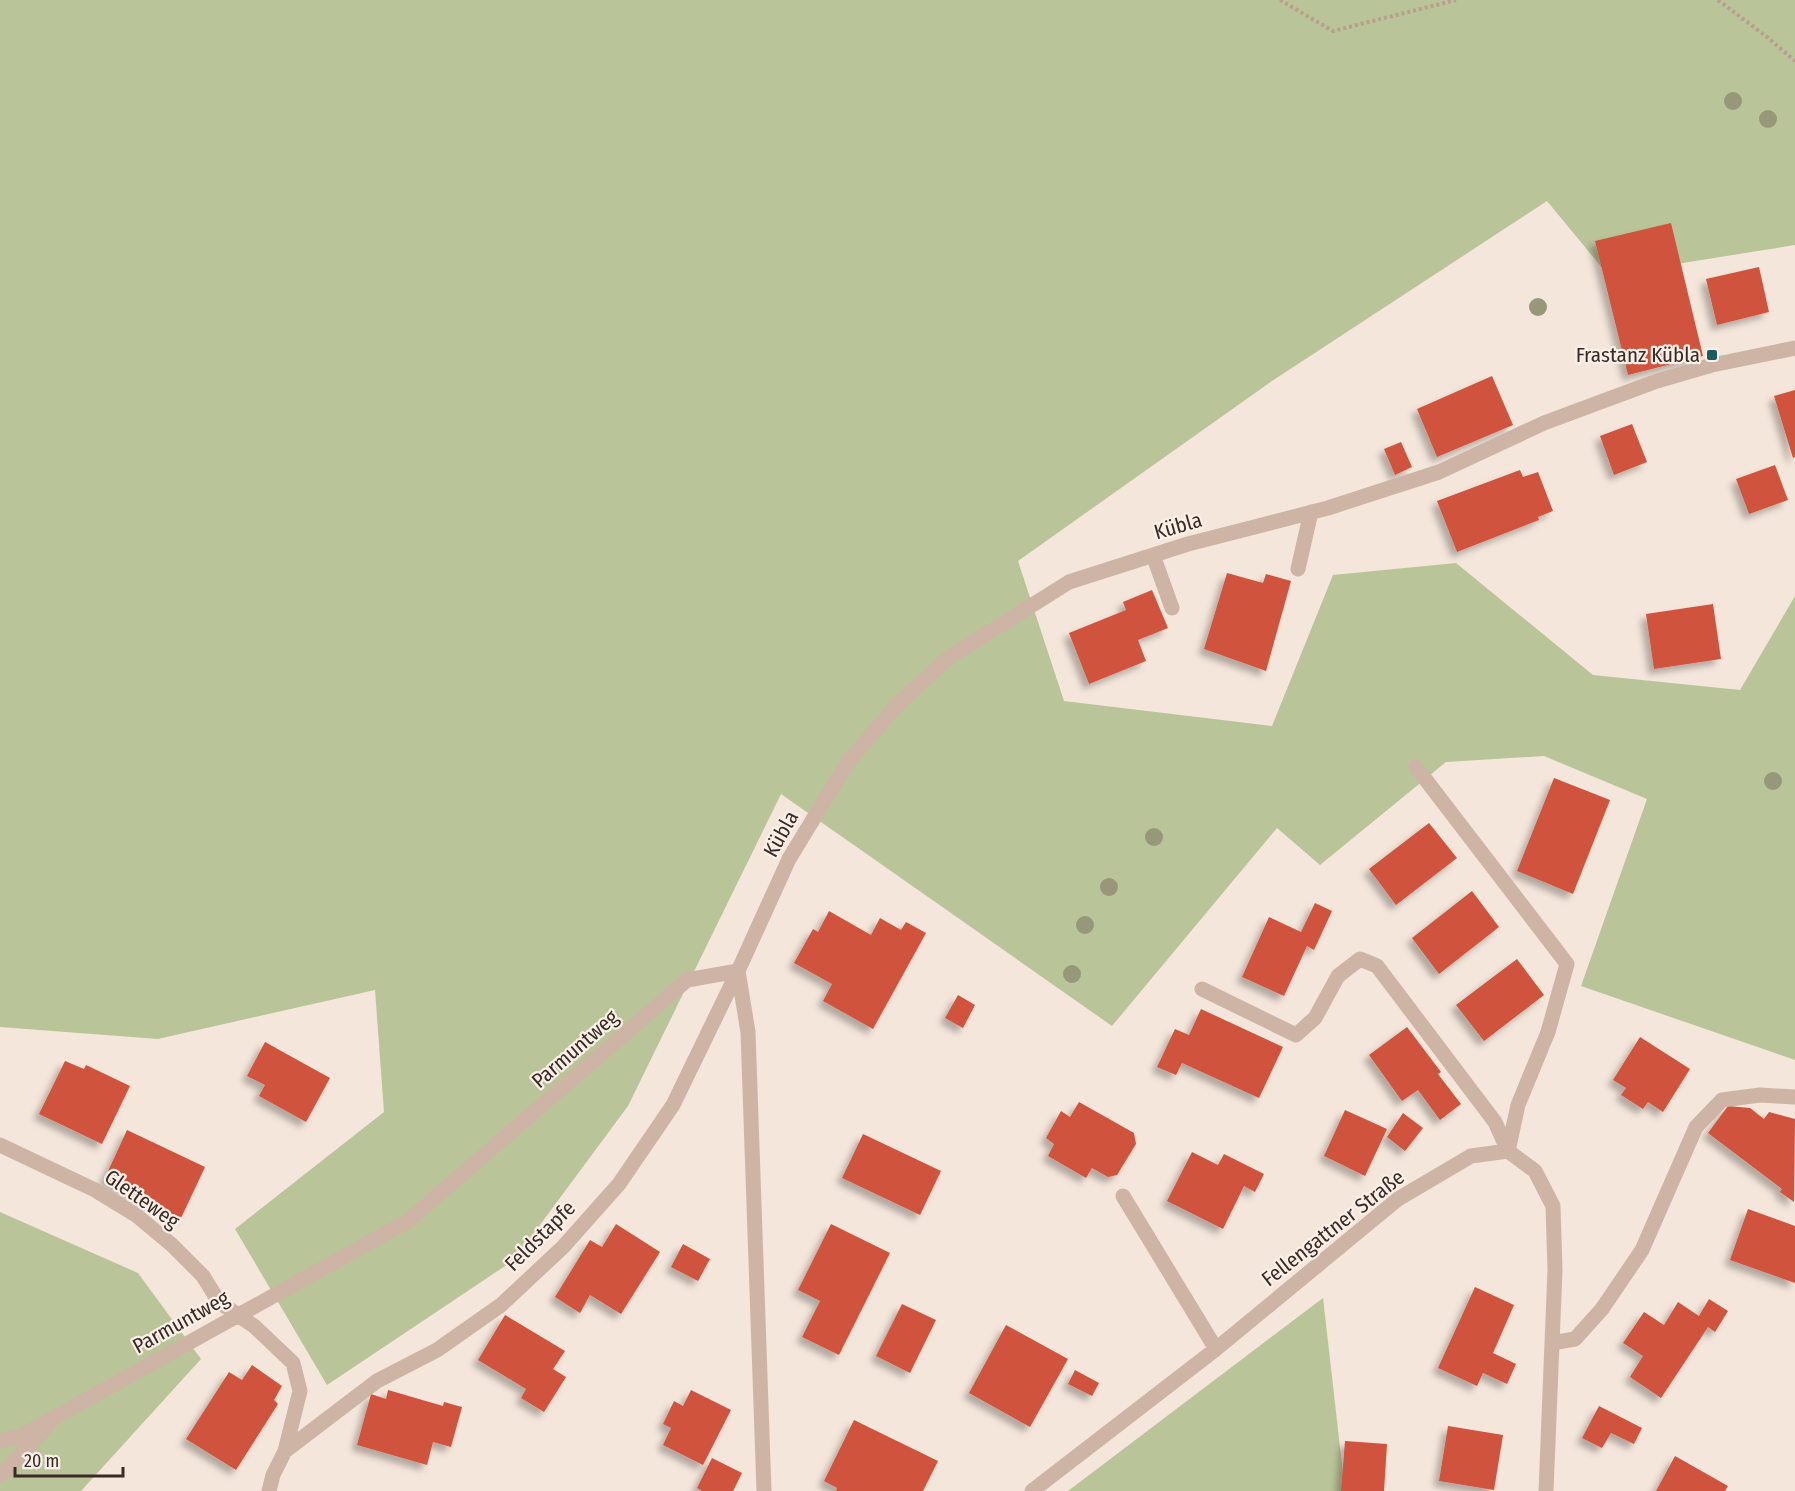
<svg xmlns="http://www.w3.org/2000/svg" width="1795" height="1491" viewBox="0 0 1795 1491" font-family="'Fira Sans Condensed',sans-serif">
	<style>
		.green { fill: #bac499 }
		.building { fill: #d0533c; filter: url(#shadow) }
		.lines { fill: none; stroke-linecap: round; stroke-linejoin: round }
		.path { stroke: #b99e8f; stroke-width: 4; stroke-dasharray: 3 3; stroke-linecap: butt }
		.minor { stroke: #cdb4a5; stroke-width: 15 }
		.tree { fill: #979879 }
		.poi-dot { fill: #195d5c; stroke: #fbf0e7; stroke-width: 2 }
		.labels { text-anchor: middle; stroke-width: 4.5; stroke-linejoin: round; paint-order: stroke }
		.poi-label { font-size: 21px; fill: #382b27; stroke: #fbf0e7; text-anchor: end }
		.street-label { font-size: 21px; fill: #382b27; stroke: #fbf0e7 }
	</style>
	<defs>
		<filter id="shadow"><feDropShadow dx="-5.5" dy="5.5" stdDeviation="3" flood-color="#0004"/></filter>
	</defs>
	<rect width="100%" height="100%" fill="#f4e6db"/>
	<path class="green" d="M0,0H1795V245L1608,275L1547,201L1272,381L1018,561L1064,701L1272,726L1333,575L1456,563L1593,675L1740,690L1795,596V1060L1581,986L1647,799L1544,756L1446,762L1320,865L1277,828L1112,1026L781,794L628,1106L514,1260L327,1385L235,1229L384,1112L375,990L158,1039L0,1027Z
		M0,1212L138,1273L201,1359L81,1491H0Z
		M1323,1298L1345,1491H1068Z"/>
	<path class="building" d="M1671,223L1703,356L1628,375L1595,241Z
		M1759,267L1769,312L1717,325L1706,279Z
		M1492,376L1513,425L1437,457L1417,409Z
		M1795,390V457L1793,458L1774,396Z
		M1632,424L1647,462L1614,475L1600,436Z
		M1401,442L1412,467L1395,475L1384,449Z
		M1775,465L1788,500L1749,514L1736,479Z
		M1520,470L1523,477L1538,472L1553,511L1538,517L1539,520L1457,552L1437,501Z
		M1227,573L1263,583L1266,574L1291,581L1266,671L1204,649Z
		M1152,590L1168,628L1138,640L1146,661L1089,684L1069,633L1126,610L1123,602Z
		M1713,604L1721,659L1654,669L1646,614Z
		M1554,778L1610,800L1573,894L1517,871Z
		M1429,823L1457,858L1396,905L1369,869Z
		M1472,891L1499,927L1439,974L1412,938Z
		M1315,903L1332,911L1314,950L1307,946L1284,996L1242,977L1269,917L1301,932Z
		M829,911L871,935L880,918L901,930L906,922L926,933L873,1029L823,1001L832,984L794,963L813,929L818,932Z
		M1517,959L1544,995L1484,1041L1456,1005Z
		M958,995L975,1005L963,1028L945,1018Z
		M1201,1009L1283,1047L1259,1098L1182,1063L1176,1075L1157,1067L1175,1029L1189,1035Z
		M1407,1027L1441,1072L1438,1074L1461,1104L1440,1120L1418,1090L1402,1101L1369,1055Z
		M1640,1037L1690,1069L1663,1112L1648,1102L1643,1109L1621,1095L1626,1088L1613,1080Z
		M265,1042L330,1078L306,1122L259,1096L265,1085L247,1076Z
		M65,1061L84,1069L86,1065L130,1086L102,1144L39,1114Z
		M1079,1102L1134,1133L1136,1144L1117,1175L1108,1177L1092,1168L1086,1178L1048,1156L1054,1144L1046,1138L1061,1111L1070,1117Z
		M1728,1106L1750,1108L1764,1119L1769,1112L1795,1119L1794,1202L1780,1192L1782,1189L1708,1133Z
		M1345,1110L1387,1129L1365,1176L1324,1156Z
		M1403,1113L1423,1128L1405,1151L1387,1137Z
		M127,1130L205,1167L181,1218L104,1180Z
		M863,1134L941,1171L920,1215L842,1178Z
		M1192,1152L1218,1165L1224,1154L1264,1174L1255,1192L1244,1186L1223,1229L1167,1201Z
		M1748,1209L1795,1226V1283L1730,1260Z
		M616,1224L660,1252L621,1314L590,1295L580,1313L555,1297L590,1240L602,1247Z
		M831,1224L890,1253L839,1355L802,1337L820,1301L798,1290Z
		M683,1244L710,1259L698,1281L671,1267Z
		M1475,1287L1514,1305L1493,1353L1516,1364L1507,1384L1483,1373L1477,1386L1438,1368Z
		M1709,1299L1728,1311L1715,1332L1708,1327L1661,1398L1630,1377L1643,1356L1623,1343L1644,1312L1664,1325L1678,1302L1699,1316Z
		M902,1304L936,1320L910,1373L876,1356Z
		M505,1315L565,1351L553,1369L566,1377L544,1412L521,1398L526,1389L478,1360Z
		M1006,1325L1068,1359L1030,1427L969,1393Z
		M252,1365L282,1386L274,1400L278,1404L236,1470L186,1439L229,1372L242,1380Z
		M1075,1370L1099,1383L1092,1396L1068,1384Z
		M388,1390L443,1406L444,1402L462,1407L451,1447L433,1442L427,1465L357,1445L371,1394L386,1399Z
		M691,1390L731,1410L703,1465L663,1445L671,1428L663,1424L674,1401L683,1406Z
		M1599,1406L1642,1428L1634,1444L1611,1433L1602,1448L1582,1438Z
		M854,1420L938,1461L923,1491H836L837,1488L824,1481Z
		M1448,1426L1503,1435L1494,1490L1439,1481Z
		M1345,1441L1387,1444L1384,1491H1341Z
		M1675,1456L1728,1486L1725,1491H1656Z
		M712,1458L742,1473L733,1491H702L697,1488Z"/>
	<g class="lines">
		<path class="path" d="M1280,0L1333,31L1456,0
			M1718,0L1767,37L1795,61"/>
		<path class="minor" d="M1153,555L1172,608
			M1298,569L1311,512
			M1416,767L1567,964L1548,1032L1518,1105L1508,1151
			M738,971L748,1032L764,1491
			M1202,989L1296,1035L1315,1018L1338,976L1360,959L1377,966L1495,1122L1508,1151
			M0,1145L95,1190L136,1215L172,1245L203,1276L219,1302L254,1326L293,1363L300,1391L285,1451L273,1475L269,1491
			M1123,1196L1216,1349
			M1552,1343L1575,1339L1602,1309L1642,1250L1696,1127L1722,1100L1760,1095L1795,1097
			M0,1441L21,1436L408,1221L687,980L738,971
			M285,1451L377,1381L437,1350L501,1305L563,1247L619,1184L673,1105L738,971L789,859L848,762L896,706L948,658L1069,582L1188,544L1328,508L1439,472L1544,423L1657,381L1712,365L1795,348
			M0,1475L11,1465L49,1424
			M1032,1491L1216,1349L1398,1199L1471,1156L1508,1151L1535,1171L1553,1206L1555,1270L1546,1491"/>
	</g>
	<g class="tree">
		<circle cx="1733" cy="101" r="9"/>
		<circle cx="1768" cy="119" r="9"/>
		<circle cx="1538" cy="307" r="9"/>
		<circle cx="1773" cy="781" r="9"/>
		<circle cx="1154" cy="837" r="9"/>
		<circle cx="1109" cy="887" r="9"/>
		<circle cx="1085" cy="925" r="9"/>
		<circle cx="1072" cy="974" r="9"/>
	</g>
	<rect class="poi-dot" x="1706" y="349" width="12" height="12" rx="3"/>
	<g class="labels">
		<g class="poi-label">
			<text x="1700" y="362">Frastanz Kübla</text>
		</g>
		<g class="street-label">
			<text transform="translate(1178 526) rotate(-16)" y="7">Kübla</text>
			<text transform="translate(781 834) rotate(-61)" y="7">Kübla</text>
			<text transform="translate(575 1049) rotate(-41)" y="7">Parmuntweg</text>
			<text transform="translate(142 1199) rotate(35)" y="7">Gletteweg</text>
			<text transform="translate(1333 1228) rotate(-38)" y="7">Fellengattner Straße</text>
			<text transform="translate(540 1236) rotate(-45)" y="7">Feldstapfe</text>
			<text transform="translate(181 1322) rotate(-29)" y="7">Parmuntweg</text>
		</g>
	</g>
	<path d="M15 1467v9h108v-9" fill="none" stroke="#382b27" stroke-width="3"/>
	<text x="24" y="1467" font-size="18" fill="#382b27" stroke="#fbf0e7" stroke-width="4.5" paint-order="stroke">20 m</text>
</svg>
